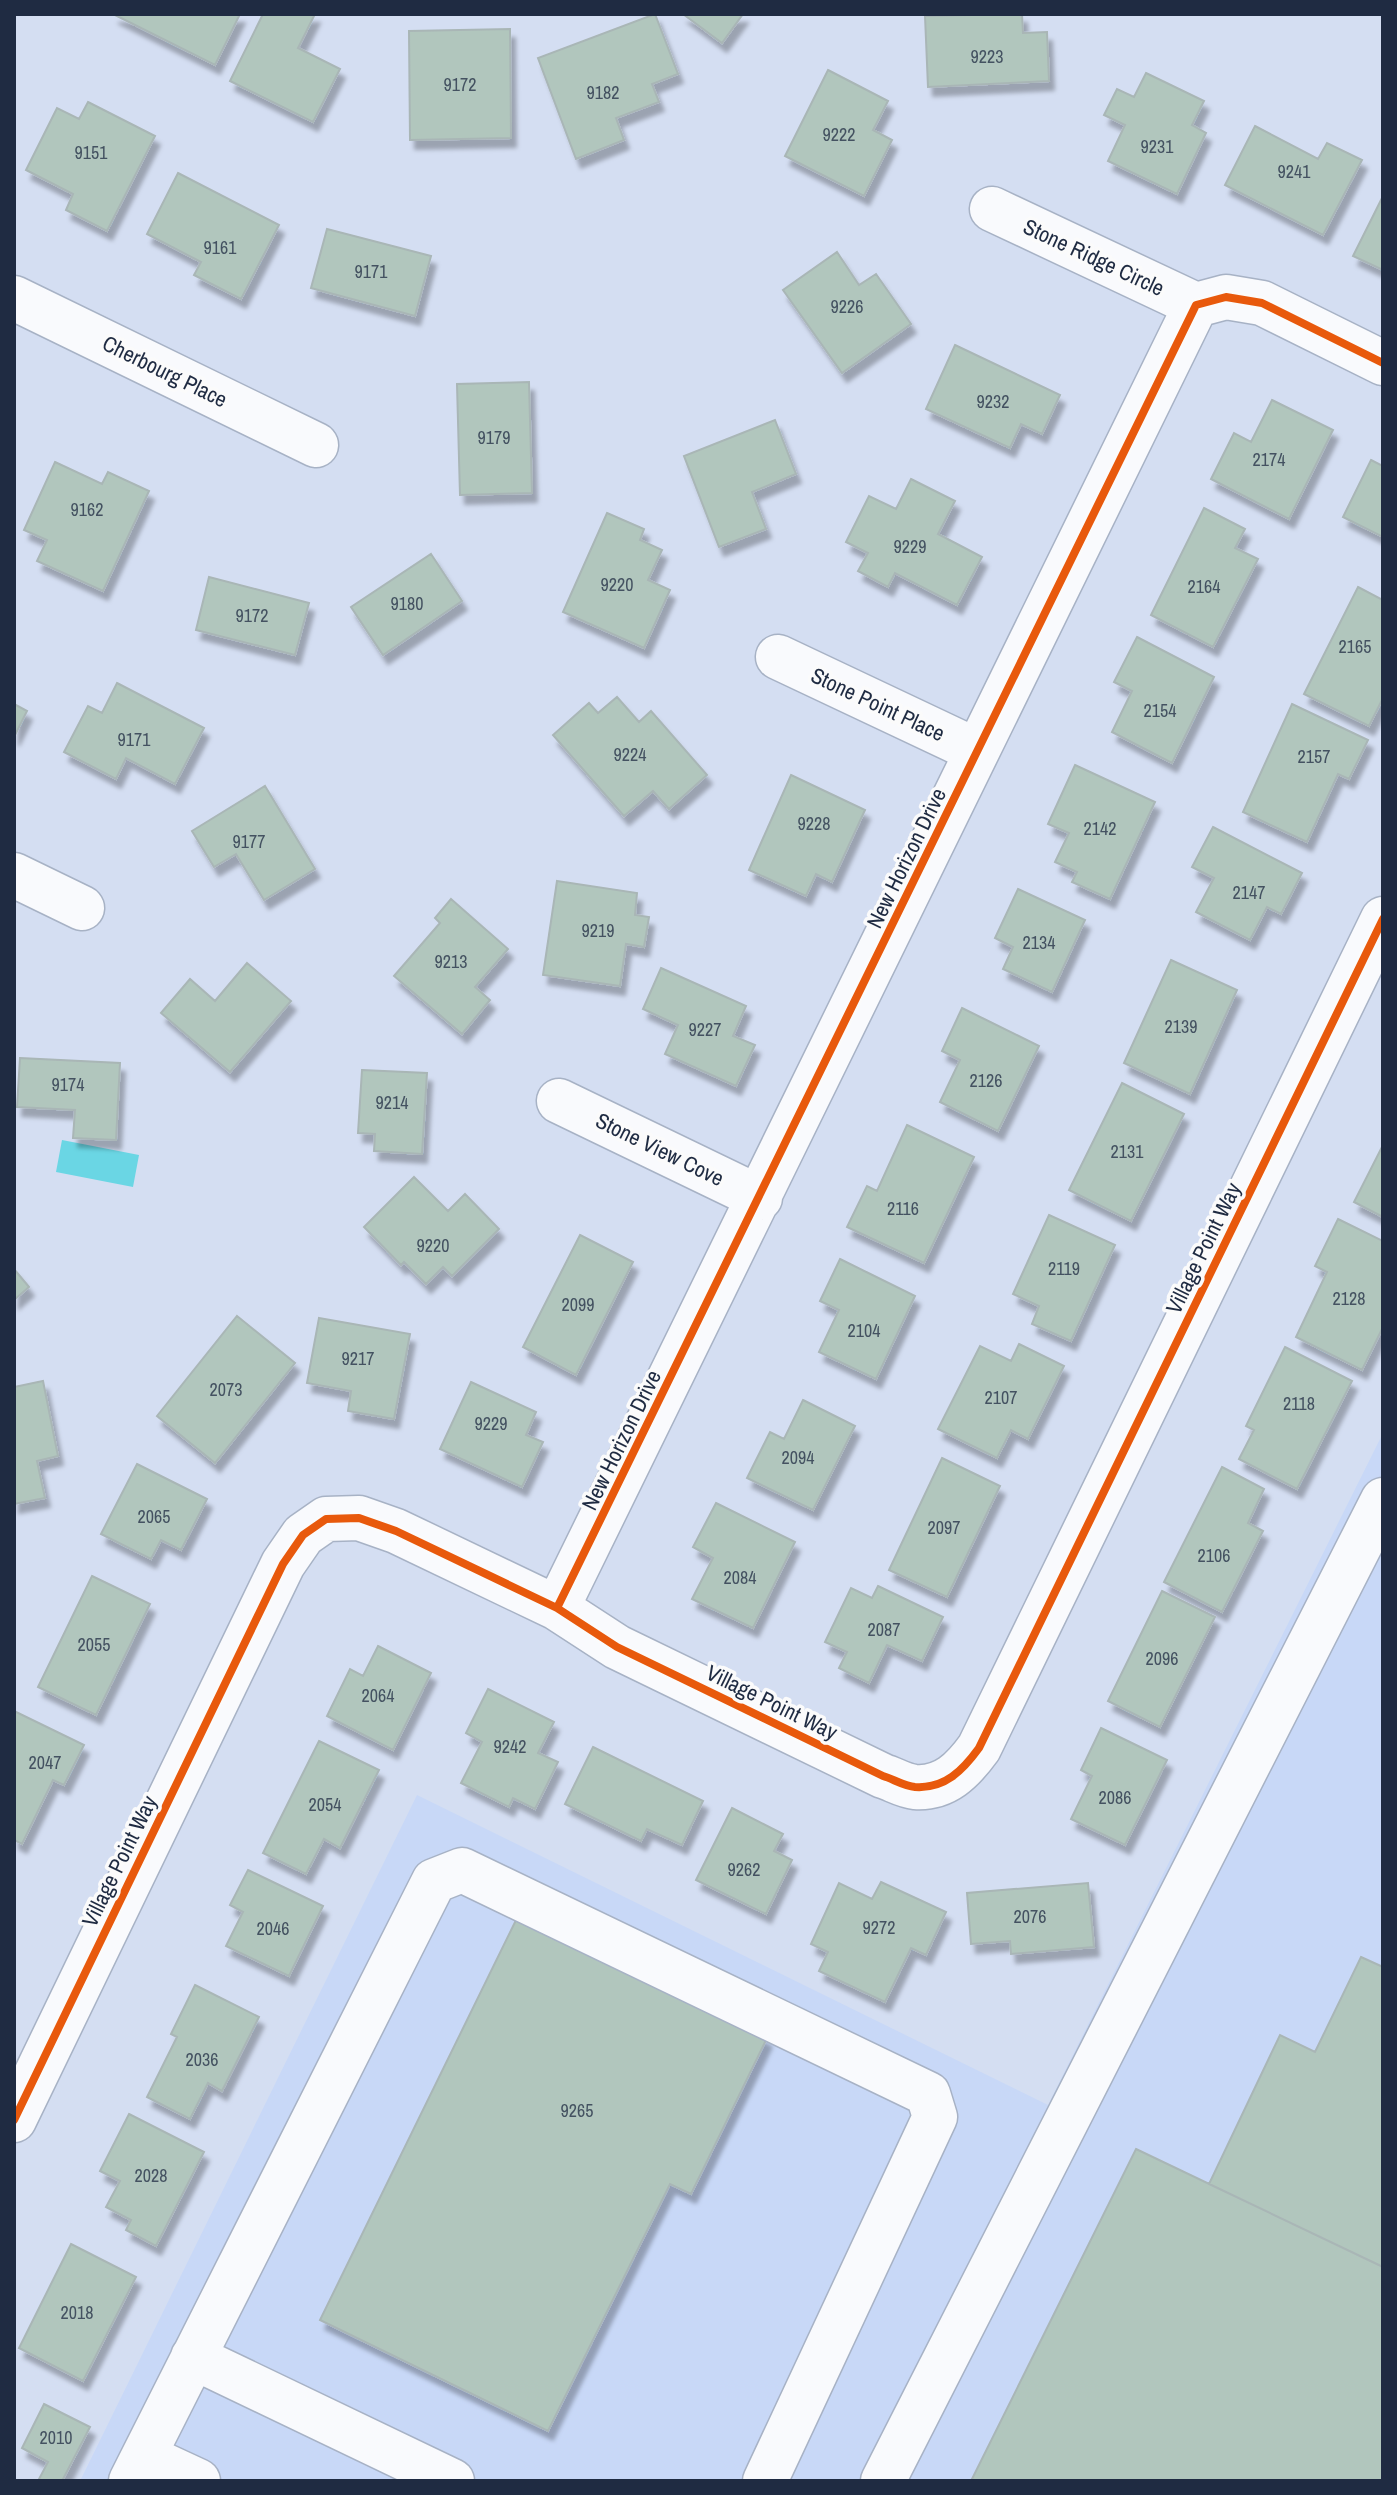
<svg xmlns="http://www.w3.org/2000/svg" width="1397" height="2495" viewBox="0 0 1397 2495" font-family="'Archivo Narrow',sans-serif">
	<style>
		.built { fill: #c8d8f7 }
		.water { fill: #6ad6e4 }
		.building { fill: #b1c6bd; stroke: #a9b6b6; stroke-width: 2; filter: url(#shadow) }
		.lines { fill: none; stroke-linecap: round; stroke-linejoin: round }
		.minor-casing { stroke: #a7b2c5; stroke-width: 47 }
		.minor { stroke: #f9fafd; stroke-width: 44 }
		.cycleway-casing { stroke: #fbfbfb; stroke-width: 13 }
		.cycleway { stroke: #e8590c; stroke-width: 8 }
		.labels { text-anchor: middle; stroke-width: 7; stroke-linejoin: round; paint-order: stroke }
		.number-label { font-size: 18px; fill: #445261 }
		.street-label { font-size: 22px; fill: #1f2b42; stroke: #fbfbfb }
	</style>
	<defs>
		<filter id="shadow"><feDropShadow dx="5" dy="9" stdDeviation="2" flood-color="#0004"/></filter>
	</defs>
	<rect width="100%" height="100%" fill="#d4def2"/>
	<path class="built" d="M1383,1433V2481H80L417,1795L1048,2105Z"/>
	<path class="water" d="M62,1140L139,1155L133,1187L56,1172Z"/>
	<path class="building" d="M113,14H240L215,65Z
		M263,14H315L298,48L340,69L313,122L230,81Z
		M655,14L678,74L652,84L659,102L616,118L624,140L576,159L538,58Z
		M683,14H743L722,43Z
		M1022,14L1023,33L1047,32L1049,81L928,87L925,16Z
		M510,29L511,138L410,140L409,31Z
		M828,70L888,101L873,130L892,140L864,196L785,156Z
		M1146,73L1204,101L1192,125L1206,133L1177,194L1108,161L1125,125L1104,115L1117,89L1134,97Z
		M88,102L155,136L107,231L66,210L73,194L26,170L57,108L79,119Z
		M1255,126L1318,159L1327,143L1362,160L1323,235L1225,185Z
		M178,173L279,225L241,299L194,275L201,262L147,234Z
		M1383,196V270L1353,256Z
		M327,229L431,256L415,316L311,288Z
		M837,252L859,285L876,274L911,324L842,373L783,290Z
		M955,345L1060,395L1042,434L1021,424L1010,448L926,409Z
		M529,382L532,493L460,495L457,384Z
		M1272,400L1333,430L1289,519L1211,479L1234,433L1251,442Z
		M775,420L796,474L752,492L766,529L719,547L684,456Z
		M1371,460L1383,466V537L1343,517Z
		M55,462L102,484L108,472L149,491L103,591L37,561L47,540L24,530Z
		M911,479L955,501L938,534L982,557L957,605L895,573L888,587L858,571L868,553L846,542L869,496L896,509Z
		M1204,508L1245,529L1235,548L1258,559L1213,647L1151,615Z
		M607,513L644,529L640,540L662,550L648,580L670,590L644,648L563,612Z
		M431,554L462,601L383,655L351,607Z
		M209,577L309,603L295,655L196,630Z
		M1358,587L1383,600V698L1369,726L1304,694Z
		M1137,637L1214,677L1172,763L1112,732L1132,691L1114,682Z
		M117,683L204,728L175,784L126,758L116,779L64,752L88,706L102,713Z
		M617,697L639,722L651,711L707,775L669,809L653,791L624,816L553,735L589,703L598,713Z
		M14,704L27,711L14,737Z
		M1292,704L1368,740L1349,779L1338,774L1307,842L1243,812Z
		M1075,765L1155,802L1110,899L1072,882L1077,872L1055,862L1069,833L1048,824Z
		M791,775L865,810L832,882L816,874L806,896L749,870Z
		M265,786L315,869L264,900L236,854L214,867L192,831Z
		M1213,827L1302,873L1281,914L1267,907L1250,940L1196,912L1214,878L1192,867Z
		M557,881L637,893L635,915L649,917L644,947L626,944L620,986L543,975Z
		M1018,889L1085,920L1052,992L1003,969L1013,947L995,938Z
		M451,899L508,949L475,987L490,1000L462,1034L394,976L440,923L435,918Z
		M1171,960L1237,990L1190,1094L1124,1063Z
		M247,963L291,1001L230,1072L161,1013L190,979L215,1001Z
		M661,968L746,1006L733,1036L755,1045L736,1086L665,1054L678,1025L643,1009Z
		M962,1008L1039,1046L998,1131L940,1102L960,1060L942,1051Z
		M20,1058L120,1063L116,1140L73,1138L75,1110L17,1107Z
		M362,1070L427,1073L422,1154L374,1151L375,1134L358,1133Z
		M1122,1083L1184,1114L1131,1221L1069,1190Z
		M907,1125L974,1157L924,1263L847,1227L867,1186L877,1191Z
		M1383,1145V1217L1354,1202Z
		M414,1177L448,1211L465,1194L499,1229L452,1276L443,1267L426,1284L404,1262L401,1265L364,1227Z
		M1049,1215L1115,1245L1071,1341L1032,1324L1039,1306L1013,1294Z
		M1338,1219L1383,1241V1327L1362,1370L1296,1337L1327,1272L1315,1266Z
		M580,1235L633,1262L576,1375L523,1347Z
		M840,1259L915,1296L876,1379L819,1352L839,1310L820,1301Z
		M14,1269L29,1287L14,1300Z
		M237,1316L295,1363L215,1463L157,1416Z
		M319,1318L410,1334L394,1419L348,1411L351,1391L307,1383Z
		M1019,1344L1064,1366L1028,1439L1011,1430L997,1458L938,1429L980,1346L1011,1361Z
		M1285,1347L1352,1381L1297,1489L1239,1459L1254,1430L1246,1426Z
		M43,1381L58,1456L37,1461L45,1498L14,1504V1387Z
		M471,1382L536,1412L526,1435L543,1442L522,1487L440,1449Z
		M803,1400L855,1426L813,1510L747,1478L770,1432L784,1439Z
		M942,1458L1000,1486L947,1597L889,1570Z
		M137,1464L207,1499L181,1550L161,1540L151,1559L101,1534Z
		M1222,1467L1264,1489L1248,1523L1263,1531L1222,1612L1164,1582Z
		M716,1503L795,1542L753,1628L692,1599L713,1558L693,1547Z
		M92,1576L150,1604L96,1715L38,1687Z
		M878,1586L943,1617L922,1661L887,1645L869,1683L839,1668L847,1652L825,1642L851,1588L872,1598Z
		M1162,1591L1215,1617L1160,1727L1108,1701Z
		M378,1646L431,1673L393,1750L327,1716L350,1669L363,1676Z
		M488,1689L554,1722L538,1753L558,1762L535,1809L513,1798L509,1807L461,1783L482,1742L466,1733Z
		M14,1711L84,1745L64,1785L53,1780L22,1844L14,1840Z
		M1101,1728L1167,1760L1125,1845L1071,1819L1092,1776L1081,1770Z
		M319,1741L379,1770L340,1848L324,1839L306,1874L263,1853Z
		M593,1747L703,1801L682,1845L647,1829L641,1841L565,1804Z
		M732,1808L783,1834L774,1851L792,1860L766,1914L696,1880Z
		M248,1870L323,1906L289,1976L226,1946L243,1912L230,1905Z
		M881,1882L946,1912L926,1955L911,1948L885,2002L819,1971L828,1952L811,1944L839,1883L872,1899Z
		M1088,1883L1094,1947L1011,1954L1010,1941L971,1944L967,1893Z
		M518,1916L767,2038L691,2194L670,2184L548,2431L320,2320Z
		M1361,1957L1383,1967V2267L1209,2184L1280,2035L1315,2052Z
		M195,1985L259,2017L222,2091L208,2083L190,2119L147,2097L177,2037L171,2034Z
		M129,2114L204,2152L156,2246L126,2230L131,2220L106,2207L120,2181L100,2171Z
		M1136,2149L1383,2267V2481H971Z
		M71,2244L136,2277L83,2381L19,2348Z
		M44,2404L90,2427L62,2481H38L48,2462L22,2448Z"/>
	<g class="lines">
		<g class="minor-casing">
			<path id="minor" d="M992,209L1196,305
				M14,298L316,445
				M778,657L977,751
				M14,875L82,908
				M559,1101L760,1198
				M557,1608L1196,305L1226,297L1262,303L1383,363
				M14,2120L283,1564L303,1535L326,1519L359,1518L396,1531L557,1608L617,1647L883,1776C893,1779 904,1786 915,1787C945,1789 963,1770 979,1748L1383,919
				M193,2357L452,2481
				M144,2456L198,2481
				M131,2481L434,1881L462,1870L928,2094L935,2117L765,2481
				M883,2481L1383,1500"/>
		</g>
		<use href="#minor" class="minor"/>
		<g class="cycleway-casing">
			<path id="cycleway" d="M557,1608L1196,305L1226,297L1262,303L1383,363
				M14,2120L283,1564L303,1535L326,1519L359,1518L396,1531L557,1608L617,1647L883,1776C893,1779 904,1786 915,1787C945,1789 963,1770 979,1748L1383,919"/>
		</g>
		<use href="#cycleway" class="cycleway"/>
	</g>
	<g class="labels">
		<g class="number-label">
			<text x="987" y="63">9223</text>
			<text x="460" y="91">9172</text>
			<text x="603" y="99">9182</text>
			<text x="839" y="141">9222</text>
			<text x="1157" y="153">9231</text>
			<text x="91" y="159">9151</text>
			<text x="1294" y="178">9241</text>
			<text x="220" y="254">9161</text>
			<text x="371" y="278">9171</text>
			<text x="847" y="313">9226</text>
			<text x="993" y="408">9232</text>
			<text x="494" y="444">9179</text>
			<text x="1269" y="466">2174</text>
			<text x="87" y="516">9162</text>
			<text x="910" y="553">9229</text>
			<text x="617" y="591">9220</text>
			<text x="1204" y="593">2164</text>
			<text x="407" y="610">9180</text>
			<text x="252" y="622">9172</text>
			<text x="1355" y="653">2165</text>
			<text x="1160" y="717">2154</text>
			<text x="134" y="746">9171</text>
			<text x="630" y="761">9224</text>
			<text x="1314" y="763">2157</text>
			<text x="814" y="830">9228</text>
			<text x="1100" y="835">2142</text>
			<text x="249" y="848">9177</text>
			<text x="1249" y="899">2147</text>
			<text x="598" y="937">9219</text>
			<text x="1039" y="949">2134</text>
			<text x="451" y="968">9213</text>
			<text x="1181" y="1033">2139</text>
			<text x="705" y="1036">9227</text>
			<text x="986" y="1087">2126</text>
			<text x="68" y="1091">9174</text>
			<text x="392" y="1109">9214</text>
			<text x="1127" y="1158">2131</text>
			<text x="903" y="1215">2116</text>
			<text x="433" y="1252">9220</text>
			<text x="1064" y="1275">2119</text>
			<text x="1349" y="1305">2128</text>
			<text x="578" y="1311">2099</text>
			<text x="864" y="1337">2104</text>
			<text x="358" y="1365">9217</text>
			<text x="226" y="1396">2073</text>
			<text x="1001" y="1404">2107</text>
			<text x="1299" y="1410">2118</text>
			<text x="491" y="1430">9229</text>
			<text x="798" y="1464">2094</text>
			<text x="154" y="1523">2065</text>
			<text x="944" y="1534">2097</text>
			<text x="1214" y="1562">2106</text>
			<text x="740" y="1584">2084</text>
			<text x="884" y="1636">2087</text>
			<text x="94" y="1651">2055</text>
			<text x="1162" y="1665">2096</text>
			<text x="378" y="1702">2064</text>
			<text x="510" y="1753">9242</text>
			<text x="45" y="1769">2047</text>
			<text x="1115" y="1804">2086</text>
			<text x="325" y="1811">2054</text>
			<text x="744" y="1876">9262</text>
			<text x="1030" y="1923">2076</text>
			<text x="879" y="1934">9272</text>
			<text x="273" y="1935">2046</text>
			<text x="202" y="2066">2036</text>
			<text x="577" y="2117">9265</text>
			<text x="151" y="2182">2028</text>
			<text x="77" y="2319">2018</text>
			<text x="56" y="2444">2010</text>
		</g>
		<g class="street-label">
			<text transform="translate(1094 257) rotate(25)" y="8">Stone Ridge Circle</text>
			<text transform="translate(165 371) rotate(26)" y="8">Cherbourg Place</text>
			<text transform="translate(878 704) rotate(25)" y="8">Stone Point Place</text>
			<text transform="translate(906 858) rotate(-64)" y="8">New Horizon Drive</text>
			<text transform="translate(660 1149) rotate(26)" y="8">Stone View Cove</text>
			<text transform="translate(1203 1248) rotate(-64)" y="8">Village Point Way</text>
			<text transform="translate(621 1440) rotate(-64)" y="8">New Horizon Drive</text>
			<text transform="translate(772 1702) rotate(26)" y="8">Village Point Way</text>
			<text transform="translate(119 1861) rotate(-64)" y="8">Village Point Way</text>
		</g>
	</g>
	<rect width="1397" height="2495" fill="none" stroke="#1f2b42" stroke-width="32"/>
</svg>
